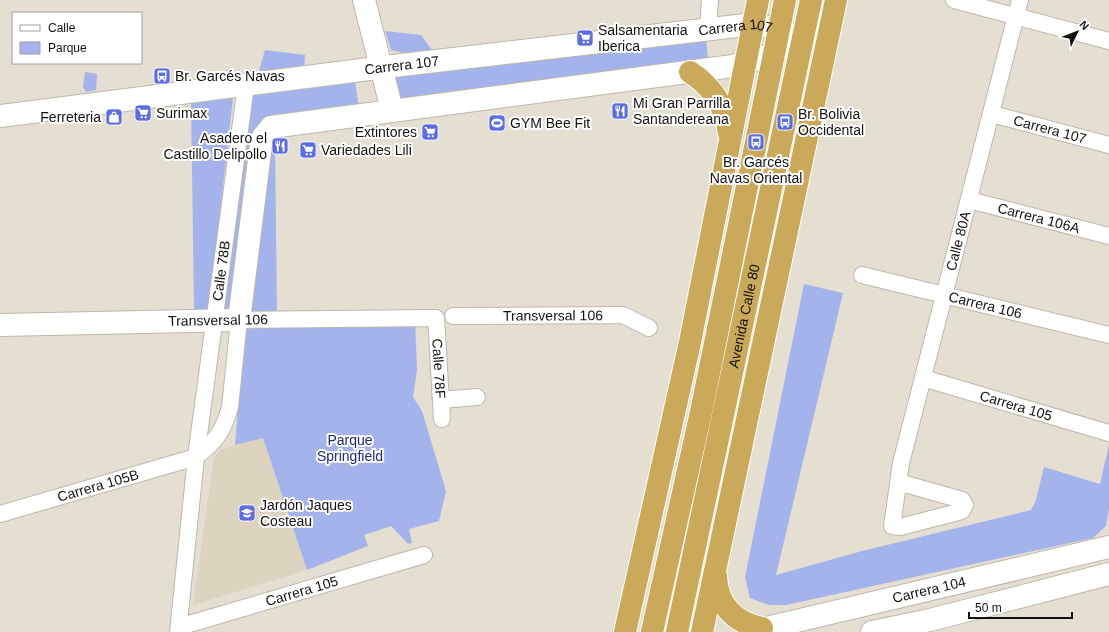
<svg xmlns="http://www.w3.org/2000/svg" width="1109" height="632" viewBox="0 0 1109 632" font-family="Arial,sans-serif">
	<style>
		.built { fill: #ddd4c0 }
		.green { fill: #a4b3eb }
		.lines { fill: none; stroke-linecap: round; stroke-linejoin: round }
		.street-casing { stroke: #bdb8ab; stroke-width: 18 }
		.secondary-casing { stroke: #bdb8ab; stroke-width: 24 }
		.highway-casing { stroke: #fff; stroke-width: 24 }
		.street { stroke: #fff; stroke-width: 16 }
		.secondary { stroke: #fff; stroke-width: 22 }
		.highway { stroke: #caa95b; stroke-width: 22 }
		.labels { text-anchor: middle; stroke-width: 4; stroke-linejoin: round; paint-order: stroke }
		.poi-label { font-size: 14px; fill: #13110d; stroke: #fff; text-anchor: start }
		.street-label { font-size: 14px; fill: #13110d; stroke: #fff }
		.park-label { font-size: 14px; fill: #22287a; stroke: #fff }
	</style>
	<rect width="100%" height="100%" fill="#e5dfd2"/>
	<path class="built" d="M263,437L307,570L193,605L214,457L220,450Z"/>
	<path class="green" d="M385,31L421,35L432,50L433,55L406,58L404,53L391,50Z
		M706,35L708,62L398,101L392,75Z
		M265,50L305,55L304,69L262,77L259,71Z
		M85,72L97,74L96,90L86,92L83,87Z
		M355,81L359,108L266,121L259,124L256,130L236,313H224L251,92Z
		M233,98L209,311L194,310L191,101Z
		M268,141H275L277,314L250,313Z
		M804,284L843,293L776,575L862,551L1031,510L1036,500L1044,467L1100,484L1109,445V509L1106,526L1093,538L786,605H769L750,598L745,577Z
		M415,319L417,370L413,397L422,411L446,491L439,521L409,529L412,543L408,544L391,526L364,535L368,546L307,570L263,438L235,445L244,329Z"/>
	<g class="lines">
		<g class="street-casing">
			<g id="street">
				<path d="M954,0L1109,41"/>
				<path d="M708,30L710,0"/>
				<path id="s1" d="M992,114L1109,145"/>
				<path id="s2" d="M969,200L1109,236"/>
				<path id="s3" d="M862,275L1109,335"/>
				<path id="s4" d="M453,316L623,315L649,328"/>
				<path id="s5" d="M923,378L1109,433"/>
				<path d="M441,400L477,397"/>
				<path id="s6" d="M898,482L962,500L965,505L962,511L900,527L892,526L901,463L1020,0"/>
				<path id="s7" d="M0,514L196,457C216,441 223,432 230,407L239,320L436,318L442,419"/>
				<path id="s8" d="M179,627L424,555"/>
				<path id="s9" d="M178,632L196,457L246,85"/>
			</g>
		</g>
		<g class="secondary-casing">
			<g id="secondary">
				<path d="M364,0L392,110"/>
				<path id="s10" d="M0,116L393,66L754,24L779,29L798,36"/>
				<path d="M0,325L239,320L261,144L263,137L271,127L733,66C773,57 801,41 833,15"/>
				<path id="s11" d="M750,632L1109,547"/>
				<path d="M872,632L930,620L1109,574"/>
			</g>
		</g>
		<g class="highway-casing">
			<g id="highway">
				<path d="M690,72C713,87 725,106 729,133"/>
				<path d="M716,576C717,605 735,623 762,628"/>
				<path d="M625,632L690,342L758,0"/>
				<path d="M652,632L701,412L785,0"/>
				<path id="s12" d="M677,632L811,0"/>
				<path d="M702,632L836,0"/>
			</g>
		</g>
		<use href="#street" class="street"/>
		<use href="#secondary" class="secondary"/>
		<use href="#highway" class="highway"/>
	</g>
	<defs>
		<g id="supermarket-square" transform="scale(0.9)"><rect x="-9" y="-9" width="18" height="18" rx="4" fill="#5c6de4" stroke="#fff"/><path d="M-6-5.5h2.5l.6 2H6L4.5 2H-2.5L-4.4-4H-6ZM-1.5 3.2a1.3 1.3 0 1 0 .1 0ZM3 3.2a1.3 1.3 0 1 0 .1 0Z" fill="#fff"/></g>
		<g id="bus-square" transform="scale(0.9)"><rect x="-9" y="-9" width="18" height="18" rx="4" fill="#5c6de4" stroke="#fff"/><path d="M-5-6H5V4H4V6H2V4H-2V6H-4V4H-5ZM-3.5-4V0h7V-4ZM-3.5 1.2v1.5H-2V1.2ZM2 1.2v1.5H3.5V1.2Z" fill="#fff"/></g>
		<g id="restaurant-square" transform="scale(0.9)"><rect x="-9" y="-9" width="18" height="18" rx="4" fill="#5c6de4" stroke="#fff"/><path d="M-5-6h1v4h1v-4h1v4h1v-4h1v5L-1.5 .5V6h-2V.5L-5-1ZM5-6V6H3V1.5H1.5Q1.5-4 5-6Z" fill="#fff"/></g>
		<g id="shop-square" transform="scale(0.9)"><rect x="-9" y="-9" width="18" height="18" rx="4" fill="#5c6de4" stroke="#fff"/><path d="M-5-2.5h2.3a2.7 3.5 0 0 1 5.4 0H5L5.5 6h-11ZM-1.5-2.5h3a1.5 2.3 0 0 0-3 0Z" fill="#fff"/></g>
		<g id="stadium-square" transform="scale(0.9)"><rect x="-9" y="-9" width="18" height="18" rx="4" fill="#5c6de4" stroke="#fff"/><path d="M0-5a6.5 5 0 1 0 0 10a6.5 5 0 1 0 0-10ZM-3.5-1.8h7v3.6h-7Z" fill="#fff"/></g>
		<g id="school-square" transform="scale(0.9)"><rect x="-9" y="-9" width="18" height="18" rx="4" fill="#5c6de4" stroke="#fff"/><path d="M0-5L7-2L0 1L-7-2ZM-4 1L0 2.5L4 1V4Q0 6-4 4Z" fill="#fff"/></g>
	</defs>
	<g fill-rule="evenodd">
		<use href="#supermarket-square" x="585" y="38"/>
		<use href="#bus-square" x="162" y="76"/>
		<use href="#restaurant-square" x="620" y="111"/>
		<use href="#supermarket-square" x="143" y="113"/>
		<use href="#shop-square" x="114" y="117"/>
		<use href="#bus-square" x="785" y="122"/>
		<use href="#stadium-square" x="497" y="123"/>
		<use href="#supermarket-square" x="430" y="132"/>
		<use href="#bus-square" x="756" y="142"/>
		<use href="#restaurant-square" x="280" y="146"/>
		<use href="#supermarket-square" x="308" y="150"/>
		<use href="#school-square" x="247" y="513"/>
	</g>
	<g class="labels">
		<g class="poi-label">
			<text x="598" y="35">Salsamentaria<tspan x="598" dy="16">Iberica</tspan></text>
			<text x="175" y="81">Br. Garcés Navas</text>
			<text x="633" y="108">Mi Gran Parrilla<tspan x="633" dy="16">Santandereana</tspan></text>
			<text x="156" y="118">Surimax</text>
			<text x="798" y="119">Br. Bolivia<tspan x="798" dy="16">Occidental</tspan></text>
			<text x="101" y="122" text-anchor="end">Ferreteria</text>
			<text x="510" y="128">GYM Bee Fit</text>
			<text x="417" y="137" text-anchor="end">Extintores</text>
			<text x="267" y="143" text-anchor="end">Asadero el<tspan x="267" dy="16">Castillo Delipollo</tspan></text>
			<text x="321" y="155">Variedades Lili</text>
			<text x="756" y="167" text-anchor="middle">Br. Garcés<tspan x="756" dy="16">Navas Oriental</tspan></text>
			<text x="260" y="510">Jardón Jaques<tspan x="260" dy="16">Costeau</tspan></text>
		</g>
		<g class="street-label">
			<text dy="5" stroke="none"><textPath href="#s10" startOffset="741">Carrera 107</textPath></text>
			<text dy="5" stroke="none"><textPath href="#s10" startOffset="405">Carrera 107</textPath></text>
			<text dy="5" stroke="none"><textPath href="#s1" startOffset="60">Carrera 107</textPath></text>
			<text dy="5" stroke="none"><textPath href="#s2" startOffset="72">Carrera 106A</textPath></text>
			<text dy="5" stroke="none"><textPath href="#s6" startOffset="444">Calle 80A</textPath></text>
			<text dy="5" stroke="none"><textPath href="#s9" startOffset="364">Calle 78B</textPath></text>
			<text dy="5" stroke="none"><textPath href="#s3" startOffset="127">Carrera 106</textPath></text>
			<text dy="5" stroke="none"><textPath href="#s4" startOffset="100">Transversal 106</textPath></text>
			<text dy="5" stroke="none"><textPath href="#s12" startOffset="323">Avenida Calle 80</textPath></text>
			<text transform="translate(218 320) rotate(-1)" y="5">Transversal 106</text>
			<text dy="5" stroke="none"><textPath href="#s7" startOffset="601">Calle 78F</textPath></text>
			<text dy="5" stroke="none"><textPath href="#s5" startOffset="97">Carrera 105</textPath></text>
			<text dy="5" stroke="none"><textPath href="#s7" startOffset="102">Carrera 105B</textPath></text>
			<text dy="5" stroke="none"><textPath href="#s11" startOffset="184">Carrera 104</textPath></text>
			<text dy="5" stroke="none"><textPath href="#s8" startOffset="128">Carrera 105</textPath></text>
		</g>
		<g class="park-label">
			<text x="350" y="445">Parque<tspan x="350" dy="16">Springfield</tspan></text>
		</g>
	</g>
	<rect x="12" y="12" width="130" height="52" fill="#ffffff" stroke="#a1a09e"/>
	<rect x="20" y="25" width="20" height="6" fill="#ffffff" stroke="#a1a09e"/>
	<text x="48" y="32" font-size="12" fill="#13110d">Calle</text>
	<rect x="20" y="42" width="20" height="12" fill="#a4b3eb" stroke="#a1a09e"/>
	<text x="48" y="52" font-size="12" fill="#13110d">Parque</text>
	<g transform="translate(1077 32) rotate(47)" stroke="#ffffff" stroke-width="3" paint-order="stroke">
	<path d="M0-3L7 15L0 10L-7 15Z" fill="#13110d"/>
	<text y="-6" font-size="11" font-weight="bold" text-anchor="middle" fill="#13110d">N</text>
	</g>
	<path d="M969 612v6h103v-6" fill="none" stroke="#13110d" stroke-width="2"/>
	<text x="975" y="612" font-size="12" fill="#13110d" stroke="#ffffff" stroke-width="3" paint-order="stroke">50 m</text>
</svg>
